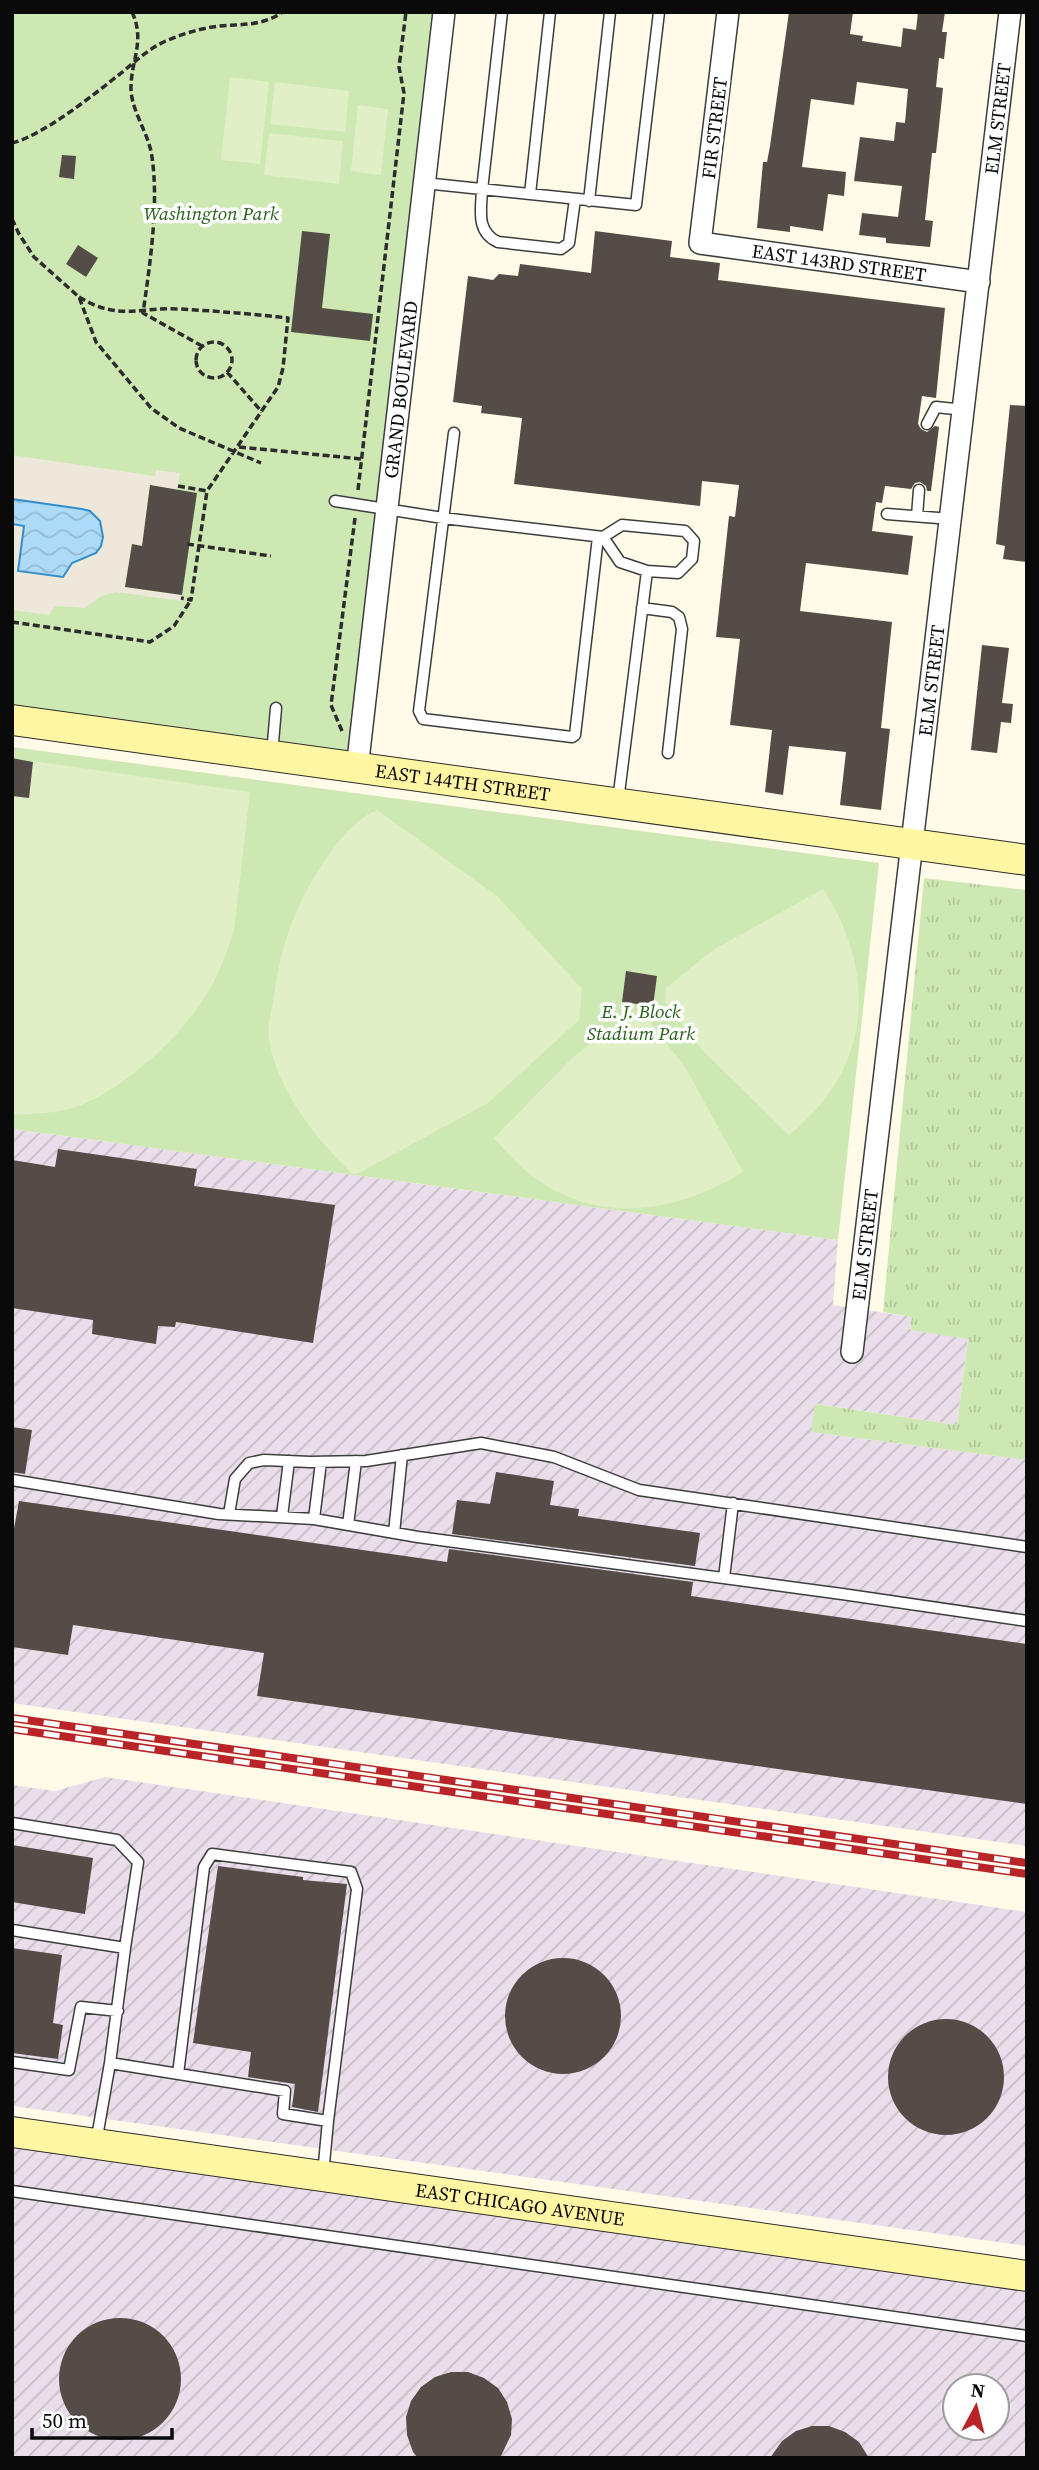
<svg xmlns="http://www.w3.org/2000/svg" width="1039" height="2470" viewBox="0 0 1039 2470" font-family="'Source Serif 4',serif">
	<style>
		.industrial { fill: url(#industrial-furrows); fill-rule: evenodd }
		.grass { fill: url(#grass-tufts) }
		.park { fill: #cee8b3 }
		.pitch { fill: #e0efc5 }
		.plaza { fill: #ede8d9 }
		.water { fill: url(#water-waves); stroke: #348ecc; stroke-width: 2 }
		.building { fill: #534c47 }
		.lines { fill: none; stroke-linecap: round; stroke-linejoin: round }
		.lane-casing { stroke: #3d3d3d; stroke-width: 13 }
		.street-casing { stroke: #3d3d3d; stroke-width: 24 }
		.secondary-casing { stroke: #2c2c2c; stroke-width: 32 }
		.path { stroke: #2c2c2c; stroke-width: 3.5; stroke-dasharray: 7 3.5; stroke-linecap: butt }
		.lane { stroke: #fff; stroke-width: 10 }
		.street { stroke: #fff; stroke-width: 21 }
		.secondary { stroke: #fff6a3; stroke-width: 30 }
		.rail-casing { stroke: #b92429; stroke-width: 8 }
		.rail { stroke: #fff; stroke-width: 5; stroke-dasharray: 16; stroke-linecap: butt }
		.labels { text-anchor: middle; stroke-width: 7; stroke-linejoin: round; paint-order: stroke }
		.street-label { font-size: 19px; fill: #0a0a0a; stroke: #fff }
		.park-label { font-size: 19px; font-style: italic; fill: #29611c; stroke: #fff }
	</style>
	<defs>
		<pattern id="industrial-furrows" width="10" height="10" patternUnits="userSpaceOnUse" patternTransform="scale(1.75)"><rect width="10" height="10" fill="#e9deea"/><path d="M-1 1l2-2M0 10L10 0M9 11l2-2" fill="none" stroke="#c6bdc7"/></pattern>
		<pattern id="grass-tufts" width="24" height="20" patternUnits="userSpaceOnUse" patternTransform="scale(1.75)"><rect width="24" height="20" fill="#cee8b3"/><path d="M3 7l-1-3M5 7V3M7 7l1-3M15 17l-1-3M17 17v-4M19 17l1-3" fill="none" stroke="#b0c699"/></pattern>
		<pattern id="water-waves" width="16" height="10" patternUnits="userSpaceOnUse" patternTransform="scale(1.75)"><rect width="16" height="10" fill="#addaf6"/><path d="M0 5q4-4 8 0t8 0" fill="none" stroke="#94bad2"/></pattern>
	</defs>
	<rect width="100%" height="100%" fill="#fffbe8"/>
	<path class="industrial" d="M12,1129L838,1240L833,1305L912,1317L910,1330L968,1338L957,1425L816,1404L812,1432L1027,1460V1846L12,1703Z
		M105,1777L1027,1912V2246L12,2106V1785L55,1791Z
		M12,2132L1027,2276V2458H12ZM955,2386H997V2428H955Z"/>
	<path class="grass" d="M924,878L1027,890V1460L811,1432L815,1404L957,1425L968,1339L910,1330L912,1317L883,1312Z"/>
	<path class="park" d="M12,12H435L352,745L344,752L12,707Z
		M12,747L879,863L838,1240L12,1129Z"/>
	<path class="pitch" d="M230,77L269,82L260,164L221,160Z
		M275,82L349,91L345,132L270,124Z
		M358,105L388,109L381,175L351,171Z
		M269,133L343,141L339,184L264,175Z
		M12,758L250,792L234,931C226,955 217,979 203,1000C176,1041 123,1090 76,1107C57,1113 33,1114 12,1115Z
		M377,810L497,896L582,989L579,1020L488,1103L357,1174H352C316,1138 277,1091 269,1039C267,1027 271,1013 273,1002C276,979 280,956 288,934C301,895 338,826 377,810Z
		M823,889C879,975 871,1070 789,1135L704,1052L665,1002L666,988L713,950Z
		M628,1015L646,1017L685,1067L743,1172C677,1213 598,1226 532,1176C518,1165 506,1151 494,1138L573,1057Z"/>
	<path class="plaza" d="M12,455L155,476L156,470L180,473L177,490L150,486L144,528L155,548L132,544L125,587L182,595L181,601L116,592L101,596L85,608L55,606L49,615L12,610V524L24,525L19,571L63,577L72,563L88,558L82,509L12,499Z"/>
	<path class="water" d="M12,499L82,509L90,511L100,521L103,537L101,546L96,553L72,563L63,577L18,571L24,526L12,524Z"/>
	<path class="building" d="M789,12H853L850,34L863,36L862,41L901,47L903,28L916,30L918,12H945L942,32H947L944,59L939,58L936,87L943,88L939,126L936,153H932L925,220L933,221L930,247L886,243V238L859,235L862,213L898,217L902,186L854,181L860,137L894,141L896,122L905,123L908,89L857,82L854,105L811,99L802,167L846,172L844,196L828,194L823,231L790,226V232L757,228L763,162H767L770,146Z
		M62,155L76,156L74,179L59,177Z
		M302,231L330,234L322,308L373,314L370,341L291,332Z
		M595,231L672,241L670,257L720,263L718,280L945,308L936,398L922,396L918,424L921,429L927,432L935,426L939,427L931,491H927L926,486L920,482L915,483L911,489L885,486L882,503L876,502L872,531L913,536L908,575L806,563L800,611L892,622L881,728L890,729L881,810L840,805L846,752L789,746L783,795L765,792L772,730L730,725L740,639L716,637L729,516L735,517L739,485L702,481L700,506L514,484L522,418L481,413L482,406L453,402L468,276L493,280L499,274L518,276L520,264L591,273Z
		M78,245L98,258L86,277L66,264Z
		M1010,405L1027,406V562L1003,559L1005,546L996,544Z
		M150,485L197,493L182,595L125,587L132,544L142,546Z
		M982,645L1009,648L1002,703L1013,704L1011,723L1001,722L997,753L971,750Z
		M12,758L33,762L29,798L12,796Z
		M626,971L657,976L653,1006L622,1002Z
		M58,1149L197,1169L194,1186L335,1205L313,1343L176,1322L175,1327L158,1326L156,1344L92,1334L93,1320L12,1308V1160L55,1167Z
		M12,1427L32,1430L25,1474L12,1472Z
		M496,1472L554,1481L550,1505L579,1509L578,1516L700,1533L695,1566L452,1534L457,1500L490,1504Z
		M19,1501L447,1562L449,1549L693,1582L691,1596L1027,1644V1804L257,1696L264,1653L73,1625L68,1655L12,1647V1540Z
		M12,1845L93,1858L85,1914L12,1902Z
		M218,1866L303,1877V1880L347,1884L318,2112L292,2107L295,2084L248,2077L251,2052L193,2043Z
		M12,1948L62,1955L53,2023L63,2025L58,2059L12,2053Z
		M505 2016a58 58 0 1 1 116 0a58 58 0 1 1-116 0Z
		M888 2077a58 58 0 1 1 116 0a58 58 0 1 1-116 0Z
		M59 2379a61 61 0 1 1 122 0a61 61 0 1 1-122 0Z
		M451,2372H468L484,2378L498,2388L507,2402L512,2419L511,2435L500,2458H418L413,2452L407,2435L406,2417L411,2401L421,2387L435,2377Z
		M812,2426H829L845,2432L859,2442L869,2458H770L782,2441L796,2431Z"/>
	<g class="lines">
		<g class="lane-casing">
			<path id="lane" d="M502,12L482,190C481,210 476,232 498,242L561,249L569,243L575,199
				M424,183L636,205L659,12
				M530,194L550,12
				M589,201L610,12
				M927,424L936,407L964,410
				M454,433L419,711L423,719L572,737L575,735L598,537
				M335,501L443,518L603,537L622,525L685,531L694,541L692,559L678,573L647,571L620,562L603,537
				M887,514L951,519
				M917,516L919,490
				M642,608L672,612L679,617L682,629L668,753
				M272,754L276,708
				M618,801L647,571
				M12,1480L219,1514L314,1519L418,1537L842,1594L1027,1621
				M229,1514L235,1479L249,1463L264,1460L310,1462L366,1461L481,1443L554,1457L639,1490L1027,1547
				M282,1516L289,1461
				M314,1519L321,1462
				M348,1525L356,1461
				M394,1533L402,1455
				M724,1578L733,1503
				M12,1823L117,1840L138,1862L125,1948
				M12,1930L125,1948L110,2063L96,2143
				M12,2062L69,2070L81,2007L118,2011
				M110,2063L285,2091L283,2114L328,2121L323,2174
				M178,2074L204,1867L212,1854L351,1872L357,1889L328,2121
				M12,2191L1027,2336"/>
		</g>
		<g class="street-casing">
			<g id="street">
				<path id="s1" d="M728,12L700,243L979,282"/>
				<path id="s2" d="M357,769L444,12"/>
				<path id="s3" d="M852,1352L1010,12"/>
			</g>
		</g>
		<g class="secondary-casing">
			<g id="secondary">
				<path id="s4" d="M12,720L1027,860"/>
				<path id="s5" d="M12,2132L1027,2276"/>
			</g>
		</g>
		<path class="path" d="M132,12C146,42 130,61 131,91C133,114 149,134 152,157C159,205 150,264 143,313L202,346
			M12,143C44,135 93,95 120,74C136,61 149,48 168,40C185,33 202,28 220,26C241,24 264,26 282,12
			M12,219L19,234L34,257L79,297L96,342L151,408L179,428L261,463
			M79,297C118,321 139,307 179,309C216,311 252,314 288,318L283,368L278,387L207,491
			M196 360a18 18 0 1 1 36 0a18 18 0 1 1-36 0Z
			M227,372L262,412
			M239,447L362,459
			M178,486L207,491L191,600L181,598
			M358,490L404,93L399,67L406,12
			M187,544L271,556
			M12,622L150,642L174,626L191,600
			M342,731L331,705L355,518"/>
		<use href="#lane" class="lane"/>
		<use href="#street" class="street"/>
		<use href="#secondary" class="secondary"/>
		<g class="rail-casing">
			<path id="rail" d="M12,1718L1027,1863
				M12,1729L1027,1874"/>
		</g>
		<use href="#rail" class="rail"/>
	</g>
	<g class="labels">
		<g class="street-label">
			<text dy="7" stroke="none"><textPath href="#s3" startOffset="1242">ELM STREET</textPath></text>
			<text transform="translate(714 128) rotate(-83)" y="7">FIR STREET</text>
			<text dy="7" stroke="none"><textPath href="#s1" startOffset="373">EAST 143RD STREET</textPath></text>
			<text dy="7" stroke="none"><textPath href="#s2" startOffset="382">GRAND BOULEVARD</textPath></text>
			<text dy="7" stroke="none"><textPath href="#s3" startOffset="676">ELM STREET</textPath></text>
			<text dy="7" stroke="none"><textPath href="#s4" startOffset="455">EAST 144TH STREET</textPath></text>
			<text dy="7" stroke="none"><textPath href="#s3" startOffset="108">ELM STREET</textPath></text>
			<text dy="7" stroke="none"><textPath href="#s5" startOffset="513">EAST CHICAGO AVENUE</textPath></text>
		</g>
		<g class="park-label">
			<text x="211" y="220">Washington Park</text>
			<text x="641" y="1018">E. J. Block<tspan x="641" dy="22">Stadium Park</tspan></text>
		</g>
	</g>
	<rect width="1039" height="2470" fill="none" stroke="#0a0a0a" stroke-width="28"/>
	<g transform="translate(976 2407) rotate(7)"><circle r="33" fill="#ffffff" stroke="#9d9d9d" stroke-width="2"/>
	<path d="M0-5L12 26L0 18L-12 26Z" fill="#b92429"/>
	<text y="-10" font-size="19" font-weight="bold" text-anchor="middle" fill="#0a0a0a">N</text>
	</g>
	<path d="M32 2428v10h140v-10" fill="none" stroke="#0a0a0a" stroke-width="3.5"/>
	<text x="42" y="2428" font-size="21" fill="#0a0a0a" stroke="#ffffff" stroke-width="5" paint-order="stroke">50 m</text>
</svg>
